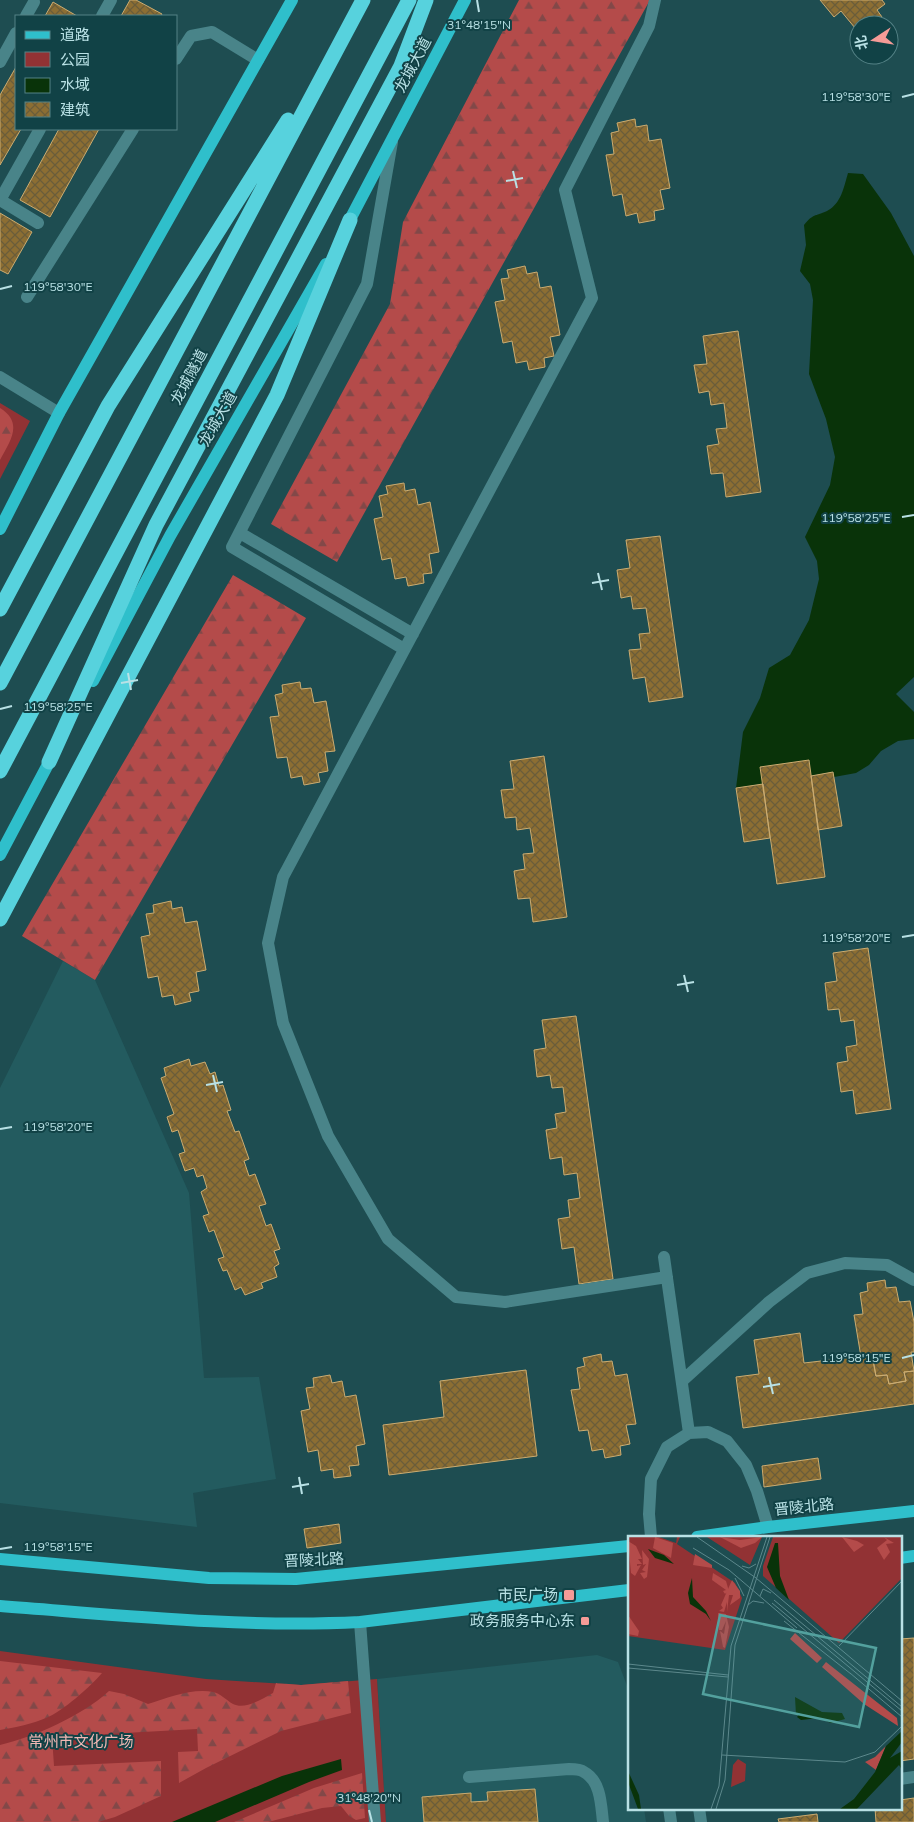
<svg xmlns="http://www.w3.org/2000/svg" width="914" height="1822" viewBox="0 0 914 1822" font-family="Mulish,'Noto Sans SC',sans-serif">
	<style>
		.built { fill: #235b5f }
		.green { fill: #923234 }
		.forest { fill: url(#forest-firs) }
		.water { fill: #093309 }
		.building { fill: url(#building-cross-hatch); stroke: #cbac71 }
		.lines { fill: none; stroke-linecap: round; stroke-linejoin: round }
		.minor { stroke: #498489; stroke-width: 12 }
		.major { stroke: #2fbfcb; stroke-width: 12 }
		.highway { stroke: #57d2dd; stroke-width: 15 }
		.ticks { fill: none; stroke: #b9e1e5; stroke-width: 2 }
		.poi-dot { fill: #f59b97; stroke: #114246; stroke-width: 2 }
		.labels { text-anchor: middle; stroke-width: 4; stroke-linejoin: round; paint-order: stroke }
		.street-label { font-size: 15px; fill: #b9e1e5; stroke: #114246 }
		.poi-label { font-size: 15px; fill: #b9e1e5; stroke: #114246; text-anchor: end }
		.park-label { font-size: 15px; fill: #f1b8b4; stroke: #114246 }
		.inset-road { fill: none; stroke: #5c888c; stroke-width: 1 }
		.view { fill: #53a19e; fill-opacity: 0.15; stroke: #53a19e; stroke-width: 2.5 }
		.inset-edge { fill: none; stroke: #b9e1e5; stroke-width: 2.5 }
		.ticks-label { font-size: 12px; text-anchor: middle; fill: #b9e1e5; stroke: #114246; stroke-width: 4; stroke-linejoin: round; paint-order: stroke }
	</style>
	<defs>
		<pattern id="forest-firs" width="22" height="20" patternUnits="userSpaceOnUse" patternTransform="scale(1.25)"><rect width="22" height="20" fill="#b44b4a"/><path d="M5 1l3.5 6h-7zM16 11l3.5 6h-7z" fill="#824848"/></pattern>
		<pattern id="building-cross-hatch" width="8" height="8" patternUnits="userSpaceOnUse" patternTransform="scale(1.25)"><rect width="8" height="8" fill="#8c6e33"/><path d="M0 0l8 8M0 8l8-8" fill="none" stroke="#6a5d3a"/></pattern>
	</defs>
	<rect width="100%" height="100%" fill="#1e4d51"/>
	<path class="built" d="M63,961L95,980L189,1193L204,1378L259,1377L276,1479L193,1493L197,1527L0,1503V1088Z
		M597,1655L618,1662L629,1691V1808H644L646,1822H386L377,1679Z"/>
	<path class="green" d="M0,403L30,421L0,479Z
		M0,1651L206,1679L301,1685L377,1679L386,1822H0Z"/>
	<path class="forest" d="M519,0H650L337,562L271,524L390,304L403,222Z
		M0,408C24,423 10,441 0,460Z
		M233,575L306,618L95,980L22,936Z
		M0,1661L102,1673C90,1687 63,1711 46,1718C35,1723 13,1728 0,1730Z
		M348,1681L351,1713L281,1731L206,1768L179,1783L178,1752L198,1751L197,1729L52,1737L54,1766L161,1761V1796L115,1817L98,1822H0V1745C35,1737 83,1715 109,1691L124,1694L148,1704C168,1698 192,1688 213,1692C220,1693 226,1700 233,1704C245,1710 262,1699 273,1693L276,1683L301,1685Z
		M362,1773L365,1818L356,1820L349,1816L341,1806L322,1808L268,1822H234L314,1788Z"/>
	<path class="water" d="M848,173L863,174L891,213L914,256V677L896,694L914,712V739L898,741L881,751L869,765L856,773L834,777L833,772L736,788L743,732L760,698L769,668L790,655L809,620L819,579L817,561L805,537L830,485L835,457L826,419L809,374L813,300L810,284L800,271L806,245L804,225C814,213 814,217 827,211C841,204 844,187 848,173Z
		M341,1759L342,1770L309,1782L215,1822H172L282,1776Z"/>
	<path class="building" d="M130,0H136L162,14L161,16H121Z
		M820,0H882L885,4L877,10L882,17L873,25H867L864,20L855,28L841,11L834,17Z
		M53,2L77,16H45Z
		M16,67V129H21L0,165V95Z
		M635,119L636,127L647,125L649,141L661,139L670,188L660,190L664,209L654,211L655,220L639,223L637,213L626,216L622,194L613,196L606,155L614,154L611,133L619,131L617,123Z
		M59,129H99L50,217L20,200Z
		M0,213L32,232L8,274L0,270Z
		M525,266L527,274L537,272L540,288L551,286L560,335L550,337L554,356L544,358L545,367L529,370L527,361L516,363L512,341L503,343L495,302L505,300L501,279L509,278L507,270Z
		M738,331L761,492L726,497L723,473L711,474L707,446L719,444L716,429L727,428L724,403L711,405L709,391L699,393L694,365L707,364L703,336Z
		M404,483L405,491L415,489L418,505L430,502L439,552L429,554L432,573L423,574L424,583L408,586L406,577L395,579L391,558L382,560L374,519L383,517L379,496L388,494L386,486Z
		M660,536L683,697L649,702L645,677L633,679L629,650L641,649L639,634L650,633L646,608L633,609L631,596L621,598L617,570L630,568L626,540Z
		M300,682L301,689L311,688L314,703L326,701L335,751L325,752L328,771L318,773L320,782L304,785L302,776L291,778L287,757L277,758L270,717L279,716L275,695L283,693L282,685Z
		M544,756L567,917L533,922L530,898L518,899L514,871L525,869L523,854L534,853L530,828L517,830L516,817L505,818L501,790L514,789L510,761Z
		M809,760L825,877L777,884L760,767Z
		M833,772L842,826L818,830L811,776Z
		M763,784L770,838L744,842L736,788Z
		M171,901L172,909L182,907L185,923L197,921L206,970L196,972L199,991L189,993L191,1001L175,1005L173,995L162,997L158,976L148,978L141,937L150,935L146,914L154,913L153,905Z
		M868,948L891,1109L856,1114L853,1090L841,1092L837,1063L848,1061L846,1047L857,1045L854,1020L841,1022L839,1009L828,1010L825,983L837,981L833,953Z
		M576,1016L613,1279L579,1284L574,1247L562,1249L558,1219L570,1217L568,1200L580,1198L577,1173L564,1175L562,1157L550,1159L546,1130L557,1128L555,1114L566,1112L563,1087L552,1088L550,1075L537,1077L534,1050L546,1048L542,1020Z
		M189,1059L191,1066L205,1062L210,1074L215,1072L219,1086L223,1085L231,1110L227,1111L235,1132L239,1131L249,1159L244,1161L249,1176L255,1174L266,1204L259,1206L266,1226L271,1224L280,1249L274,1251L279,1264L274,1267L277,1277L261,1283L263,1288L245,1295L241,1287L235,1290L227,1270L223,1271L218,1259L224,1257L214,1230L209,1232L203,1216L209,1214L201,1192L207,1188L203,1175L197,1177L194,1168L185,1171L179,1154L185,1152L178,1130L172,1132L167,1117L174,1114L161,1078L166,1076L164,1068Z
		M885,1280L886,1288L896,1287L899,1302L910,1301L914,1322V1352H911L914,1371L904,1372L906,1381L889,1384L887,1375L876,1376L872,1355L861,1357L854,1315L863,1314L860,1293L868,1291L867,1283Z
		M800,1333L804,1363L872,1355L876,1376L887,1375L889,1384L906,1381L904,1372L914,1371V1404L743,1428L736,1377L759,1374L754,1340Z
		M601,1354L602,1362L612,1361L615,1376L627,1374L636,1424L626,1425L630,1444L620,1446L621,1455L605,1458L603,1449L592,1451L588,1430L579,1431L571,1390L580,1389L577,1368L585,1366L583,1358Z
		M526,1370L537,1456L389,1475L383,1425L444,1417L440,1381Z
		M330,1375L332,1383L342,1381L345,1397L356,1395L365,1444L356,1446L359,1465L349,1466L351,1476L334,1478L333,1469L321,1471L318,1450L308,1452L301,1411L310,1409L306,1388L314,1387L313,1378Z
		M818,1458L821,1479L764,1487L762,1466Z
		M339,1524L341,1543L307,1548L304,1529Z
		M914,1638V1759L900,1761V1639Z
		M535,1789L538,1822H424L422,1797L471,1793V1802L488,1801L487,1792Z
		M914,1798V1822H876L875,1808H900V1800Z
		M817,1814L818,1822H779L778,1819Z"/>
	<g class="lines">
		<path class="minor" d="M655,0L649,26L565,190L592,298L283,877L268,943L283,1023L328,1136L388,1239L456,1297L505,1302L667,1277
			M26,16L34,2
			M102,16L111,0
			M176,59L191,36L212,32L258,60
			M0,62L16,33
			M392,142L367,284L232,547L404,649
			M0,200L40,129
			M0,200L38,223
			M27,297L133,129
			M0,377L59,413
			M240,533L413,634
			M664,1257L689,1433
			M682,1381L769,1302L807,1273L845,1263L887,1265L914,1280
			M651,1537L649,1514L651,1479L667,1447L689,1433L708,1432L727,1441L746,1465L757,1491L768,1527
			M360,1622L375,1822
			M469,1777L569,1769C573,1769 580,1769 584,1772C601,1781 601,1805 603,1822
			M900,1779L914,1777
			M669,1808L671,1822
			M699,1808L701,1822"/>
		<path class="major" d="M345,229L465,0
			M0,529L59,413L292,0
			M93,681L170,536L326,264
			M0,855L54,753
			M697,1537L768,1527L914,1511
			M900,1558L914,1556
			M0,1559L209,1578L296,1579L629,1546
			M0,1606C120,1615 240,1628 360,1622L629,1590"/>
		<path class="highway" d="M0,609L108,406L288,120
			M0,683L363,0
			M49,762L156,525L401,66L426,0
			M0,771L409,0
			M0,919L277,395L350,220"/>
	</g>
	<path class="ticks" d="M477,0L479,12M902,97L914,94M513,171L517,188M506,181L523,178M0,289L12,286M902,517L914,515M598,573L602,590M592,583L609,580M128,673L131,690M121,683L138,680M0,709L12,706M902,937L914,935M684,975L688,992M677,985L694,982M213,1075L217,1092M206,1085L223,1082M0,1129L12,1127M902,1358L914,1355M769,1377L773,1394M763,1387L780,1384M299,1477L302,1494M292,1487L309,1484M0,1549L12,1547M369,1810L372,1822"/>
	<g class="poi-dot">
		<rect x="563" y="1589" width="12" height="12" rx="2.5"/>
		<rect x="580" y="1616" width="10" height="10" rx="2.5"/>
	</g>
	<g class="labels">
		<g class="street-label">
			<text transform="translate(413 65) rotate(-62)" y="5">龙城大道</text>
			<text transform="translate(189 377) rotate(-62)" y="5">龙城隧道</text>
			<text transform="translate(218 419) rotate(-60)" y="5">龙城大道</text>
			<text transform="translate(804 1507) rotate(-6)" y="5">晋陵北路</text>
			<text transform="translate(314 1560) rotate(-3)" y="5">晋陵北路</text>
		</g>
		<g class="poi-label">
			<text x="558" y="1600">市民广场</text>
			<text x="575" y="1626">政务服务中心东</text>
		</g>
		<g class="park-label">
			<text x="81" y="1747">常州市文化广场</text>
		</g>
	</g>
	<g transform="translate(628 1536)">
		<rect width="274" height="274" fill="#1e4d51"/>
		<path d="M0,1H31L48,7L49,1H52L49,8L107,47L114,62L97,114L0,100ZM79,1H134L122,29ZM145,1H274V42L211,107L135,40V30ZM110,223L118,228L117,245L103,251L105,229Z" fill="#923234"/>
		<path d="M27,1L45,7L43,22L25,12ZM92,1L112,4L134,1L127,7L113,12ZM214,1L229,5L236,9L226,16ZM256,1L266,7L258,8L262,16L256,24L249,12L259,4ZM0,5L8,10L14,23H10L14,28H9V30L13,29L7,40L3,37ZM14,14L21,23L19,41L16,43L12,37L18,36L14,34L18,28L15,29ZM67,18L84,29V32L65,29ZM85,37L98,45L100,52V55L97,58L95,55L98,54L84,44ZM104,44L112,55V62L102,69L105,59H101L99,76V66L96,76L91,75L95,72L93,69ZM90,77L98,78L101,91L97,112L95,111L92,95L96,98L98,85L94,94H91ZM0,79L11,95L10,100L0,98ZM167,97L194,122L189,127L162,103ZM198,126L269,182L270,190L236,168L194,131ZM258,210L248,234L237,226L247,221Z" fill="#b44b4a"/>
		<path d="M147,7H150L152,40L161,64L148,52L139,31ZM20,13L36,19L46,28L27,22ZM64,42L65,61L78,75L83,85L78,78L62,68L60,57ZM167,161L194,176L214,177L217,183L203,187L191,182L173,184L169,181L172,177L168,179ZM274,195V206L262,222L274,215V234L271,229L229,273H212L226,263L247,236L258,210ZM0,235L11,259L13,273H10L0,246Z" fill="#093309"/>
		<path class="inset-road" d="M69,1L128,42L274,165M65,12L101,34L169,92M114,30L121,32L128,28M107,42L116,60M132,60L135,53L143,57M146,64L274,171M144,67L274,175M120,69L125,65L136,67M156,85L223,138M211,110L274,45M0,128L100,139M0,132L100,141M222,137L274,181M94,219L217,226L247,216L274,190M83,273L91,250L103,110L139,1M88,273L97,244L107,109L142,1"/>
		<path class="view" d="M92,79L248,112L231,191L75,158Z"/>
		<rect width="274" height="274" class="inset-edge"/>
	</g>
	<g class="ticks-label">
		<text x="479" y="29">31°48'15"N</text>
		<text x="856" y="101">119°58'30"E</text>
		<text x="58" y="291">119°58'30"E</text>
		<text x="856" y="522">119°58'25"E</text>
		<text x="58" y="711">119°58'25"E</text>
		<text x="856" y="942">119°58'20"E</text>
		<text x="58" y="1131">119°58'20"E</text>
		<text x="856" y="1362">119°58'15"E</text>
		<text x="58" y="1551">119°58'15"E</text>
		<text x="369" y="1802">31°48'20"N</text>
	</g>
	<rect x="15" y="15" width="162" height="115" fill="#114246" stroke="#548286"/>
	<rect x="25" y="31" width="25" height="8" fill="#2fbfcb" stroke="#548286"/>
	<text x="60" y="40" font-size="15" fill="#b9e1e5">道路</text>
	<rect x="25" y="52" width="25" height="15" fill="#923234" stroke="#548286"/>
	<text x="60" y="65" font-size="15" fill="#b9e1e5">公园</text>
	<rect x="25" y="78" width="25" height="15" fill="#093309" stroke="#548286"/>
	<text x="60" y="90" font-size="15" fill="#b9e1e5">水域</text>
	<rect x="25" y="102" width="25" height="15" fill="url(#building-cross-hatch)" stroke="#548286"/>
	<text x="60" y="115" font-size="15" fill="#b9e1e5">建筑</text>
	<g transform="translate(874 40) rotate(258)"><circle r="24" fill="#114246" stroke="#548286"/>
	<path d="M0-4L9 19L0 12L-9 19Z" fill="#f59b97"/>
	<text y="-8" font-size="14" font-weight="bold" text-anchor="middle" fill="#b9e1e5">北</text>
	</g>
</svg>
